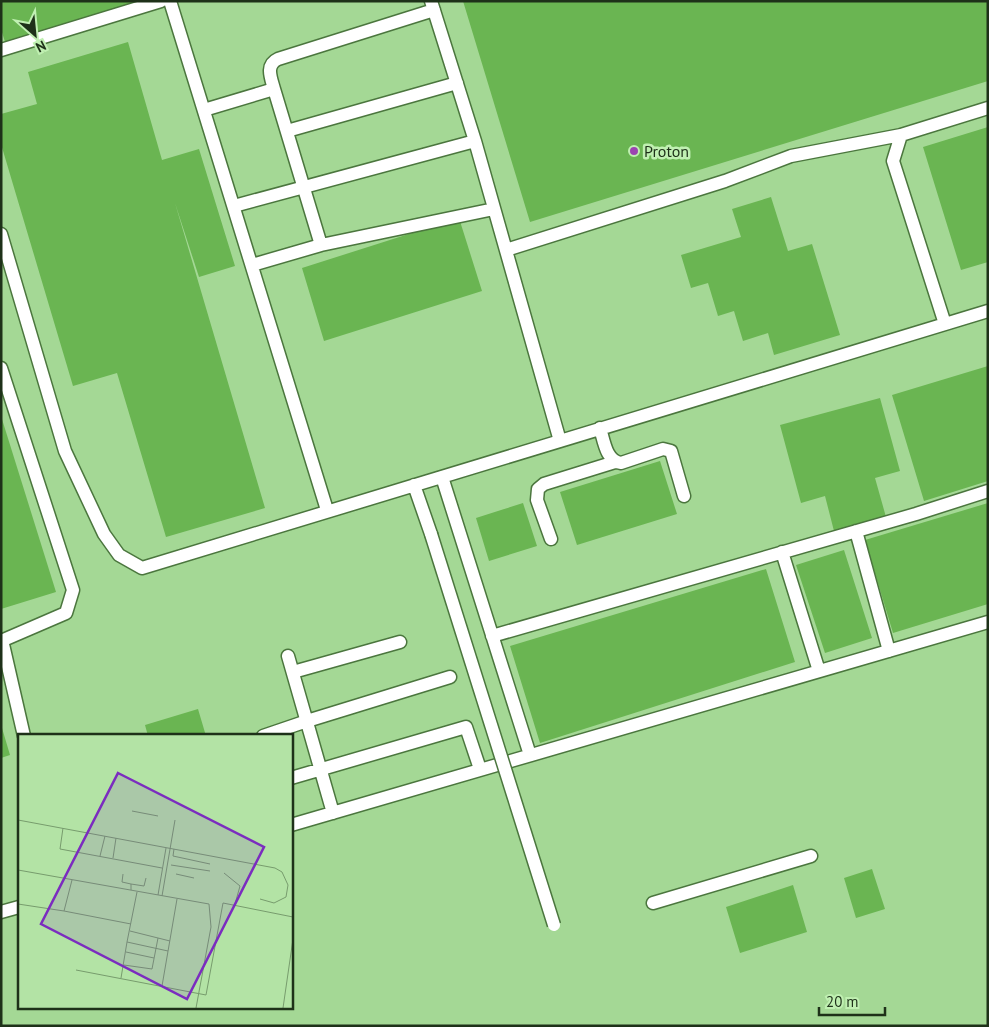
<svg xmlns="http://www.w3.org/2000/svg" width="989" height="1027" viewBox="0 0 989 1027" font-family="'PT Sans',sans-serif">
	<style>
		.built { fill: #a4d895; fill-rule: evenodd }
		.building { fill: #6ab552 }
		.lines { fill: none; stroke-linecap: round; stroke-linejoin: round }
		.lane-casing { stroke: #4b763e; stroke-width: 15 }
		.lane { stroke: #fff; stroke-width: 12 }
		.lane-bridge-casing { stroke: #4b763e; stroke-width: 15; stroke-linecap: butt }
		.lane-bridge { stroke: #fff; stroke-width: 12 }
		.poi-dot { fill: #9b44b1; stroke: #c0f0b2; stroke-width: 2 }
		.labels { text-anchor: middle; stroke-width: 5; stroke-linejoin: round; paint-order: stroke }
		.poi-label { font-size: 16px; fill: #1e3119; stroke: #c0f0b2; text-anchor: start }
		.inset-road { fill: none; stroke: #779c6d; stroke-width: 1 }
		.view { fill: #7b2cbf; fill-opacity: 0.15; stroke: #7b2cbf; stroke-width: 2.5 }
		.inset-edge { fill: none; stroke: #1e3119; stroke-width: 2.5 }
	</style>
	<rect width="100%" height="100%" fill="#b3e3a5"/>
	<path class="built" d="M1,1H988V1026H1ZM19,736H291V1008H19Z"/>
	<path class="building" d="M1,1H137V2L5,42L1,29Z
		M463,1H988V81L530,222Z
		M128,42L162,160L199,149L235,266L199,277L175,203L265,508L166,537L117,373L73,386L1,144V114L37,104L28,72Z
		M988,127V262L961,270L923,147Z
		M771,197L788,251L812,244L840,335L774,355L768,333L743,341L734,311L718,316L708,283L691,288L681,255L741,237L732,209Z
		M459,218L482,291L324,341L302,268Z
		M988,366V481L924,501L892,395Z
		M880,398L900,471L875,478L886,517L834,531L825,496L801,503L780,425Z
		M1,416L56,592L1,609Z
		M660,461L677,514L577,545L560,492Z
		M523,503L537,546L489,561L476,518Z
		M988,503V604L893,633L865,540Z
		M844,550L872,638L825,653L796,565Z
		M766,569L795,662L540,743L510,646Z
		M198,709L206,736H148L145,725Z
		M2,728L10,755L1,758V729Z
		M872,869L885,909L856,918L844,878Z
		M793,885L807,932L740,953L726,907Z"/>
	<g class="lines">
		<g class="lane-casing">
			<path id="lane" d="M170,1L327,510
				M431,1L475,141
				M1,50L161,1
				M204,110L274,89
				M287,131L457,83
				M234,206L475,141L560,441
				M1,234L65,451L104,534L119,555L142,568L988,311
				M321,245L494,209
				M506,250L725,181L791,156L901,135
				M252,265L321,245L274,89C271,78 265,65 278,59L434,10
				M945,324L893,161L901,135L988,108
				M1,368L73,590L66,613L1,641
				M600,428C604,441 606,461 621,463L663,449L671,451L684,496
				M442,477L530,755
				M414,485L431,534
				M856,531L889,651
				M551,539L537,500L538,489L544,484L615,462
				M782,552L819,671
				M492,636L916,514L988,491
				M2,640L24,736
				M288,656L333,813
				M293,672L400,642
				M263,736L307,721L450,677
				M291,778L466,727L480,769
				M291,825L988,622
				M653,903L811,856
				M1,912L19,907"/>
		</g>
		<use href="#lane" class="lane"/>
		<g class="lane-bridge-casing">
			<path id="lane-bridge" d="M431,534L554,925"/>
		</g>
		<use href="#lane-bridge" class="lane-bridge"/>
	</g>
	<circle class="poi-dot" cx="634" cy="151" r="5"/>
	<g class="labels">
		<g class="poi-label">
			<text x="644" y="157">Proton</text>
		</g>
	</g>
	<g transform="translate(18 734)">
		<rect width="275" height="275" fill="#b3e3a5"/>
		<path class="inset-road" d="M114,77L140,82M0,86L257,134L264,138L270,151L268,163L256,169L242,165M45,94L42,115L144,134M156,115L155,122L192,130M82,122L87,102M95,124L98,104M153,131L192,137M0,136L191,170L193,193L178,274M206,139L222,152L217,170M105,140L104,148L113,150V156M158,140L176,144M113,150L126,152L128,144M119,158L109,208L150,217M140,161L148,114M144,162L157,86M0,170L46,177L54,146M46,177L113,190M112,197L140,204M108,218L136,224M106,231L134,235L140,204L152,207M58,236L188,261L205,169L275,183M103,244L109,208M144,252L159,165M265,274L275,205"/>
		<path class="view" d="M100,39L246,113L169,265L23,190Z"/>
		<rect width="275" height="275" class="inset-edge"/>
	</g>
	<rect width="989" height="1027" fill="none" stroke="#1e3119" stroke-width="5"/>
	<g transform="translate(35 35) rotate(153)" stroke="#c0f0b2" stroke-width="4" paint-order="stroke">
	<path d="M0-4L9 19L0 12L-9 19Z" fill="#1e3119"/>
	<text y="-8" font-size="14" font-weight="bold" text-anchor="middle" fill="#1e3119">N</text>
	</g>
	<path d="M819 1007v8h66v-8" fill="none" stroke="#1e3119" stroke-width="2.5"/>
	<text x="826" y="1007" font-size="15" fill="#1e3119" stroke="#c0f0b2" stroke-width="4" paint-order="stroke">20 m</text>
</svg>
